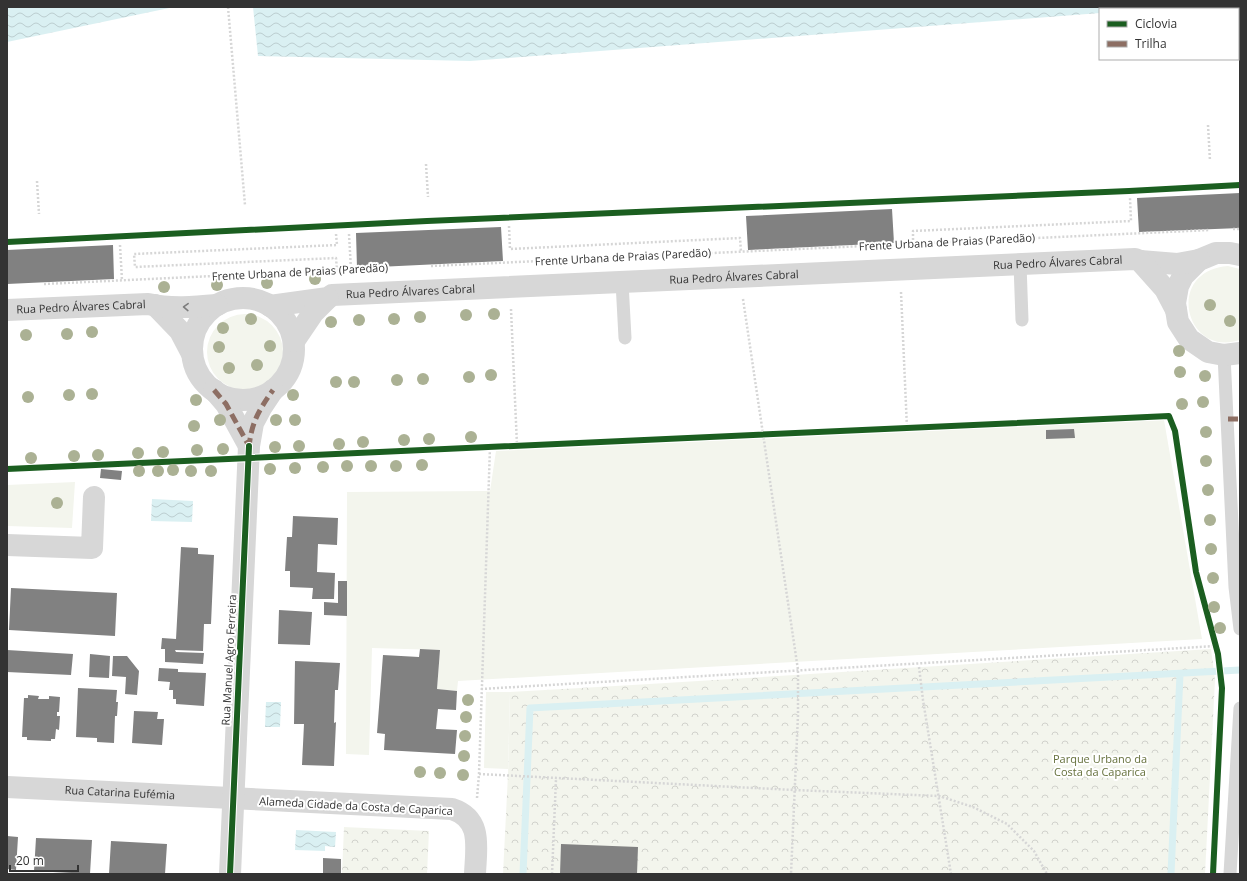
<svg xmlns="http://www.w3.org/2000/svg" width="1247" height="881" viewBox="0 0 1247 881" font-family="'Open Sans',sans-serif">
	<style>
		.green { fill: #f3f5ed }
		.forest { fill: url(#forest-crowns) }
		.water { fill: url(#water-waves) }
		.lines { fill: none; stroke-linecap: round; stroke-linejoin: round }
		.stream { stroke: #daf0f2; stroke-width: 7 }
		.building { fill: #818181 }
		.path { stroke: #d6d6d6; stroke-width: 2.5; stroke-dasharray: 2 2; stroke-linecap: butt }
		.service { stroke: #d7d7d7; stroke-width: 13 }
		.minor { stroke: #d7d7d7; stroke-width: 22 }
		.quiet { stroke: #8d6e63; stroke-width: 5; stroke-dasharray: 10 5; stroke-linecap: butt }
		.cycleway-casing { stroke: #fff; stroke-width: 8 }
		.cycleway { stroke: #1b5e20; stroke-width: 6 }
		.tree { fill: #abb194 }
		.oneway { stroke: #7d7d7d }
		.labels { text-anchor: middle; stroke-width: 4; stroke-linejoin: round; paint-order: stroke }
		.street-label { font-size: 11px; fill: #333; stroke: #fff }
		.park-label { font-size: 11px; fill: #66713d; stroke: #fff }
	</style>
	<defs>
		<pattern id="forest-crowns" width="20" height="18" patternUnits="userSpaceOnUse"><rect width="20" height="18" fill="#f3f5ed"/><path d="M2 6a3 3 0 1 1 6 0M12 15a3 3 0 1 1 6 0" fill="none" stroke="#d1d2cc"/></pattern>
		<pattern id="water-waves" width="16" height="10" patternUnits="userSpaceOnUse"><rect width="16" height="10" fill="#daf0f2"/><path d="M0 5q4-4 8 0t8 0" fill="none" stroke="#bcced0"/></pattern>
	</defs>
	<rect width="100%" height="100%" fill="#fff"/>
	<path class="green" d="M1228,266L1240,269V340C1185,358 1164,271 1228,266Z
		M207 352a38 38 0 1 1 76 0a38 38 0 1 1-76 0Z
		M1164,420L1202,639L458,681L457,691L437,689L440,650L372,648L369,755L346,754L347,492L490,491L496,451Z
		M75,482L72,528L7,526V485Z
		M486,692H510L508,769L484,768Z"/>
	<path class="forest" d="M1211,649L1215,680L1205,874H503L508,774L510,692C744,679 977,663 1211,649Z
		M344,827L429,831L427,874H342Z"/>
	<path class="water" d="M7,7H174L7,42Z
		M253,7H1117L1112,9H1100V13L470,61L258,56Z
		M152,499L193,501L192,522L151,521Z
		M266,702H281L280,727H265Z
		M296,830L336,832L335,847L325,846V851L295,850Z"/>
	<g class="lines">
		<path class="stream" d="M523,874L530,708L1240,670
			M1171,874L1180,674"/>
	</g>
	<path class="building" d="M1240,193V228L1139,232L1137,198Z
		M892,209L894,243L748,250L746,216Z
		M501,227L503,261L357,268L356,233Z
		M113,245L114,279L7,284V250Z
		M1074,429L1075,438L1046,439V430Z
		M101,469L122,471L121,480L100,478Z
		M293,516L338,518L337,545L318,544L317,572L335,573L334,599H312L313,588L290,587V571H285L287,537H292Z
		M181,547L198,548V554L214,555L211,624H204L203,651L175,650L176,652L204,653L203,664L165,662V649H161L162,638L176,639Z
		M338,581H347V616L324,615V602L338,603Z
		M11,588L117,593L115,636L9,630Z
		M279,610L312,612L310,645L278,644Z
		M420,649L440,650L437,689L457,691L456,710L438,709L436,729L457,730L455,754L384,750L385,734L377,733L383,655L419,657Z
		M7,650L73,654L71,675L7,672Z
		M90,654L110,656L109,678L89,677Z
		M113,656H127L139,671L137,695L125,694L126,677L112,676Z
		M295,661L340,663L338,690H335L334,723L336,722L334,766L302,765L304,724H294Z
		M159,668L178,669V672L206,673L204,706L176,704V699H173V690H169L170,682L158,681Z
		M78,688L117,690L116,702H118L117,716H115L114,743L97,742V738L76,737Z
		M28,695L39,696L38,699H49V696L60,697L59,712H57V716H60L59,730L56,729L55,739H51V741L27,740V737H22L24,698H28Z
		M134,711L158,712L157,719H164L162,745L132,743Z
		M7,836L18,837L16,870L7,869Z
		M36,838L92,840L90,874L34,871Z
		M111,841L167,844L165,874H109Z
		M561,844L638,847L637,874H560Z
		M323,858L341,859V874H323Z"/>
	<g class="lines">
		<path class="path" d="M228,7L245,205
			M1208,125L1210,161
			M426,164L428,197
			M37,181L39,214
			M509,226L510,249L740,238L741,252
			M1233,229H1240
			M336,234L337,245L134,254L135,267L336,258L337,270
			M349,234L351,270
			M913,244V231L1131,221L1130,198
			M120,245L122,280
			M431,266L1210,230
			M44,284L340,270
			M901,292L907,428
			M743,299L798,670V715L791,874
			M511,309L517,445
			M919,667L923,700L951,874
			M481,689L1216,646
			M479,774L794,790L939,796L973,807L1007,824L1034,851L1047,874
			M477,798L479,774L490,447
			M552,874L556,779"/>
		<path class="service" d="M1020,264L1022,320
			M622,282L625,338
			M1224,355L1235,587L1240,629
			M1230,874L1240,708"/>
		<g class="minor">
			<path d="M1240,255L1230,253H1216L1199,260L1183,276L1178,286L1175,303L1178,322L1189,339L1208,352L1224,355L1240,353"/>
			<path d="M1140,261L1177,264L1199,260"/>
			<circle cx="243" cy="349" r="51"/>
			<path d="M155,305L180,331L191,352"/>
			<path id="s1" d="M270,306L328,298L332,295L1135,259L1140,261L1165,289L1176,310"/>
			<path id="s2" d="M7,310L148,304C170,309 195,307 217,305"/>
			<path d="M294,341L313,313L328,298"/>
			<path d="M214,390L226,404L249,446"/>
			<path d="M7,545L92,548L94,497"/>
			<path id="s3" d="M7,787L452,809C483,819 476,848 475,874"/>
			<path d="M230,874L249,446L253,423L261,408L273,390"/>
		</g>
		<path class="quiet" d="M214,390L226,404L249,446
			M1228,419H1240
			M249,448C251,423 259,410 273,390"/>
		<g class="cycleway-casing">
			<path id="cycleway" d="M7,242L427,221L1129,191L1240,185
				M7,469L1169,416L1175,431L1196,572L1218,654L1222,688L1213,874
				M230,874L249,446"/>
		</g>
		<use href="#cycleway" class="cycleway"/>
	</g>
	<g class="tree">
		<circle cx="315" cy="279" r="6"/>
		<circle cx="267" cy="283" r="6"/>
		<circle cx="217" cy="285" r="6"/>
		<circle cx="164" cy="287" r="6"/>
		<circle cx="1210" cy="305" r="6"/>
		<circle cx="494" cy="314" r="6"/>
		<circle cx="466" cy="315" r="6"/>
		<circle cx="420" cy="317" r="6"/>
		<circle cx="251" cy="319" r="6"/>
		<circle cx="394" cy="319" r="6"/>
		<circle cx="359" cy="320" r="6"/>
		<circle cx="1230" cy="321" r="6"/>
		<circle cx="331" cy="322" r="6"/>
		<circle cx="223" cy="328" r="6"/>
		<circle cx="92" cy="332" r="6"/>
		<circle cx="67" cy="334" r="6"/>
		<circle cx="26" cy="335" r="6"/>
		<circle cx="270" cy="346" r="6"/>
		<circle cx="219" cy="347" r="6"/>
		<circle cx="1179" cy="351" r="6"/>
		<circle cx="257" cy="365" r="6"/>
		<circle cx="229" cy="368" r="6"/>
		<circle cx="1180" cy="372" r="6"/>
		<circle cx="491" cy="375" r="6"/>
		<circle cx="1205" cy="376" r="6"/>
		<circle cx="469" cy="377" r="6"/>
		<circle cx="423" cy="379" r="6"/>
		<circle cx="397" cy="380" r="6"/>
		<circle cx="336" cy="382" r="6"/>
		<circle cx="354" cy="382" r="6"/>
		<circle cx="92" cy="394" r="6"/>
		<circle cx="69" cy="395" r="6"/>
		<circle cx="293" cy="395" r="6"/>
		<circle cx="28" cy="397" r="6"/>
		<circle cx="196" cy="400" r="6"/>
		<circle cx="1203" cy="402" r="6"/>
		<circle cx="1182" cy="404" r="6"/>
		<circle cx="220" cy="420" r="6"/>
		<circle cx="276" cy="420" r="6"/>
		<circle cx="295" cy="420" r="6"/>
		<circle cx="194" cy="426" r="6"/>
		<circle cx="1206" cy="432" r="6"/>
		<circle cx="471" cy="437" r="6"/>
		<circle cx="429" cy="439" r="6"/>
		<circle cx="404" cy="440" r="6"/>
		<circle cx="363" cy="442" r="6"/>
		<circle cx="339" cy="444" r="6"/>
		<circle cx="299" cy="446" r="6"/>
		<circle cx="275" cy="447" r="6"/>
		<circle cx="223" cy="449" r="6"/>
		<circle cx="197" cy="450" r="6"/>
		<circle cx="163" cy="452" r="6"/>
		<circle cx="138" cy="453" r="6"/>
		<circle cx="98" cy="455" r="6"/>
		<circle cx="74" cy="456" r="6"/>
		<circle cx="31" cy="458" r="6"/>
		<circle cx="1206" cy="461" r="6"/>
		<circle cx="422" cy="465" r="6"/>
		<circle cx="347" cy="466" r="6"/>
		<circle cx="371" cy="466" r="6"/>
		<circle cx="396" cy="466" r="6"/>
		<circle cx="323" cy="467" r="6"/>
		<circle cx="295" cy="468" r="6"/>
		<circle cx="270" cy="469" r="6"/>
		<circle cx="173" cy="470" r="6"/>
		<circle cx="139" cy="471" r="6"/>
		<circle cx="158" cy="471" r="6"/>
		<circle cx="191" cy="471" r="6"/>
		<circle cx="211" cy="471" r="6"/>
		<circle cx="1208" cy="490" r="6"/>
		<circle cx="57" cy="503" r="6"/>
		<circle cx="1210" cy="520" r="6"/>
		<circle cx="1211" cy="549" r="6"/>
		<circle cx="1213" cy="578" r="6"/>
		<circle cx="1214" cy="607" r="6"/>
		<circle cx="1220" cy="628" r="6"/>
		<circle cx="468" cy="700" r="6"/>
		<circle cx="466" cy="717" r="6"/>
		<circle cx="465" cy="736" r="6"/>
		<circle cx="464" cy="756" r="6"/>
		<circle cx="420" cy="772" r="6"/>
		<circle cx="440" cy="773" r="6"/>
		<circle cx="463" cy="775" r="6"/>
	</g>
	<defs><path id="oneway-chevron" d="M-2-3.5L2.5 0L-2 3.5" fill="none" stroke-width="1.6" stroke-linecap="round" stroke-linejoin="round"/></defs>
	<use class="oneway" href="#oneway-chevron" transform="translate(186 307) rotate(-178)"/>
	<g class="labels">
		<g class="street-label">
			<text transform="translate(947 242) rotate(-3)" y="4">Frente Urbana de Praias (Paredão)</text>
			<text transform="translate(623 257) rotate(-3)" y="4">Frente Urbana de Praias (Paredão)</text>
			<text dy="4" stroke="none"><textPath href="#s1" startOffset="790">Rua Pedro Álvares Cabral</textPath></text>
			<text transform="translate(300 272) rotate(-3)" y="4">Frente Urbana de Praias (Paredão)</text>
			<text dy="4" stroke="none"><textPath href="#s1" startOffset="466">Rua Pedro Álvares Cabral</textPath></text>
			<text dy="4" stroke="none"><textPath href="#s1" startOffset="142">Rua Pedro Álvares Cabral</textPath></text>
			<text dy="4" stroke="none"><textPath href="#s2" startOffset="74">Rua Pedro Álvares Cabral</textPath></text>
			<text transform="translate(229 660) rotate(-87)" y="4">Rua Manuel Agro Ferreira</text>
			<text dy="4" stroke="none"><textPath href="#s3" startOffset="113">Rua Catarina Eufémia</textPath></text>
			<text transform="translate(356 806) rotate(3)" y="4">Alameda Cidade da Costa de Caparica</text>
		</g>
		<g class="park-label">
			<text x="1100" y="763">Parque Urbano da<tspan x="1100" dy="13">Costa da Caparica</tspan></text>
		</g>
	</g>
	<rect width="1247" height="881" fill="none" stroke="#333333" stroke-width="16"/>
	<rect x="1099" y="8" width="140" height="52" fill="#ffffff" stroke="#adadad"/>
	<rect x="1107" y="21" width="20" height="6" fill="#1b5e20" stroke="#adadad"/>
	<text x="1135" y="28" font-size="12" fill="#333333">Ciclovia</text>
	<rect x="1107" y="41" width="20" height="6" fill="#8d6e63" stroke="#adadad"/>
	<text x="1135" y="48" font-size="12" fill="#333333">Trilha</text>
	<path d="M10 865v6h68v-6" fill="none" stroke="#333333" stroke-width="2"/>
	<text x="16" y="865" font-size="12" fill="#333333" stroke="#ffffff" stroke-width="3" paint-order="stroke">20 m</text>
</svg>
